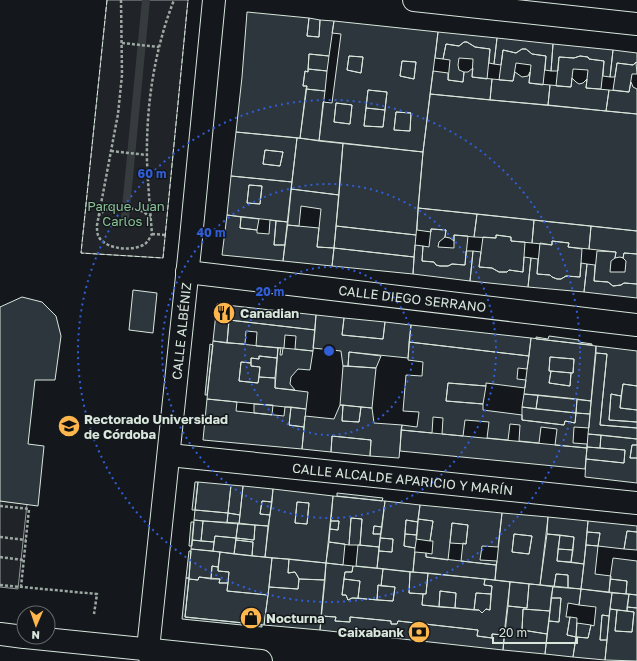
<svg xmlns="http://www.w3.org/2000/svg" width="637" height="661" viewBox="0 0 637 661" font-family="'Golos Text',sans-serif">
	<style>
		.green { fill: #202428; stroke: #939e99 }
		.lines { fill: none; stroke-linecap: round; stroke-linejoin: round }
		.stream { stroke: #363b3e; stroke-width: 8 }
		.building { fill: #2c363c; stroke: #d8e6dc; fill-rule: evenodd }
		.street-casing { stroke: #d8e6dc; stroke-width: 24 }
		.secondary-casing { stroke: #d8e6dc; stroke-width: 24 }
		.primary-casing { stroke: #d8e6dc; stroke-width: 24 }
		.path { stroke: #9da8a2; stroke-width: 2.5; stroke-dasharray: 3 2; stroke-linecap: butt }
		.street { stroke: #14181c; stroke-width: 22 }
		.secondary { stroke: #14181c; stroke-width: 22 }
		.primary { stroke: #14181c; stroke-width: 22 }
		.fence { stroke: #d8e6dc; stroke-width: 1; stroke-dasharray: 5 2; stroke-linecap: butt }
		.ring { fill: none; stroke: #305dd8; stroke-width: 2; stroke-dasharray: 2 4 }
		.labels { text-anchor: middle; stroke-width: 3; stroke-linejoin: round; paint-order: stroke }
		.park-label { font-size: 13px; fill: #8ac095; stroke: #14181c }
		.street-label { font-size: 13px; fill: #d8e6dc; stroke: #14181c }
		.poi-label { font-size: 13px; font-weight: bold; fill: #d8e6dc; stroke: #14181c; text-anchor: start }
		.centre { fill: #305dd8; stroke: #14181c; stroke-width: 2 }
		.ring-label { font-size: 12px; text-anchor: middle; font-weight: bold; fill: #305dd8; stroke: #14181c; stroke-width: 3; stroke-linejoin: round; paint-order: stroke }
	</style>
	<rect width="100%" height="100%" fill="#14181c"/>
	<path class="green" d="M107,0H188L163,258L81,253Z
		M0,501L27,504L18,589L0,587Z"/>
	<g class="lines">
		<path class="stream" d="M125,218L146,0"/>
	</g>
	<path class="building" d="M247,12L309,18L307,36L319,37L320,20L334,21L329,56L309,54L308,72L305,71L303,86H307L300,138L236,132L242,77Z
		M309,18L320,20L319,37L307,36Z
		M334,21L438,32L423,152L319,141L323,102L332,103L341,34L332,33ZM349,56L363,57L361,73L347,70ZM402,61L416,62L414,79L400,76ZM368,90L387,92L383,127L364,126ZM336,103L352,105L350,124L334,122ZM396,112L411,113L410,131L394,130Z
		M438,32L497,38L494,64L489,63L490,49L475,47L467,42H464L459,46L446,44L443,59L435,58Z
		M497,38L553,44L551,71L545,70L546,56L532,54L526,49H522L516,53L503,50L501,65L494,64Z
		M464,42H467L475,47L490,49L487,79L472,77L473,59L459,58L458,65L459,70L464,72L463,82L448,80L450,60L443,59L446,44L459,46Z
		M553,44L613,50L610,77L603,76L604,61L589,59L588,57L580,56L574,58L559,57L558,71H551Z
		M522,49H526L532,54L546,56L543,85L529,83L531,65L516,63L513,81L499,80L503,50L516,53Z
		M613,50L637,53V62L633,65L617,63L615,77H610Z
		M309,54L329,56L327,71L308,69Z
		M349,56L363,57L361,73L347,70Z
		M580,56L588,57L589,59L604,61L601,89L586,88L588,70L573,69L571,87L556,86L559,57L574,58Z
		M402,61L416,62L414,79L400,76Z
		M636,62L637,74H632L629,92L613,90L617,63L633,65Z
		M473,68L472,77L492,79L490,100L430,94L433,71L448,73V80L463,82L464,72H468Z
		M308,69L327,71L325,91L306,89L307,86H303L305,71L308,72Z
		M515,72L522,77L528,76L530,72L529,83L550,85L548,105L490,100L492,79L513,81Z
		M572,78L576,82L579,84L583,83L587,79L586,88L609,90L606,111L548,105L550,85L571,87Z
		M631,82L633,87L637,89V114L606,111L609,90L629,92Z
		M306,89L325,91L319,141L300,138Z
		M368,90L387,92L385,110L366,108Z
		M430,94L637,114V231L418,208L423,152Z
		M336,103L352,105L350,124L334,122Z
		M366,108L385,110L383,127L364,126Z
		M396,112L411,113L410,131L394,130Z
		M236,132L297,138L292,182L231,176ZM265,150L283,152L280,166L263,164Z
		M297,138L343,143L339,195L291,189Z
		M343,143L423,152L416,235L336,226Z
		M265,150L283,152L280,166L263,164Z
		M231,176L292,182L288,222L227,215ZM249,185L262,186L260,204L247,203Z
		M249,185L262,186L260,204L247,203Z
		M291,189L339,195L334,248L317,247L321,209L301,206L299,226L287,225Z
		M418,208L477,214L474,237L454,235V241L450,238L445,237L446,230L431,229V232L417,230Z
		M477,214L534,220L532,243L511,241V237L496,235V238L474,237Z
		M227,215L241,217L240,228L257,230V233L269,234L270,220L276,221L274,245H285L283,261L222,255Z
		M241,217L259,219L257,230L240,228Z
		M534,220L591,226L589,249L568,247L569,243L552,241V245L532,243Z
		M276,221L288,222L285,245H274Z
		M287,225L319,228L317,247L334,248L332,266L283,261Z
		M336,226L416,235L414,257L334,248Z
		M591,226L637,231V254L624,253L623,258L620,257L615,258L616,252L589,249Z
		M431,229L446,230L445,237L439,242L438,247L454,248V235L468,236L465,265L452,264L448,266H440L436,265L434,262L422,261L423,246L429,247Z
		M496,235L511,237V241L525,242L523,272L509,270L507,272H499L492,268L479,267L483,237L496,238Z
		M552,241L569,243L568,247L582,249L580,277L566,276L561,279H557L552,277L550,275L537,274L540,243L552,245Z
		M415,245L423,246L422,261L434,262L436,265L440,266H448L452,264L465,265L466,251H473L470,281L413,274Z
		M334,248L414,257L413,274L332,266Z
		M473,251L481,252L479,267L492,268L499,272H507L509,270L523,272L524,257L531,258L528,287L470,281Z
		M597,251L616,252L615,258L611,261L610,272H625L626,261L623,258L624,253L637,254V284L624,283L621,285L613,286L608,282L594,281Z
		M531,258L538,259L537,274L550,275L552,277L557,279H561L566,276L580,277L581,263L587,264L584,292L528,287Z
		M587,264L595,265L594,281L608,282L613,286L621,285L624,283L637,284V298L584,292Z
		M133,290L157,293L153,333L129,330Z
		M22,297L42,302L56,316L61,336L55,380H35L28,444L44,446L38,506L0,501V307Z
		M217,304L316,315L315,330L229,320L227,343L213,341Z
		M316,315L344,318L342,335L383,339L385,322L411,325L408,358L349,352L348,366H343L341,351L313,348Z
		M344,318L385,322L383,339L342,335Z
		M229,320L315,330L313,351L295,349L296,336L285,335L284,348L256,346L257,332L246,331L245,344L227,343Z
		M411,325L531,338L529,356L409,342Z
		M549,336L579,340V342L592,344V345L536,339V337L548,339Z
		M531,338L596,346L591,401L524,394ZM550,357L574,359L573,373H571L570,386L549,383L551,371H549Z
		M213,341L278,348L277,358L259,356V359L251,358V363L241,362L239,381L258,383L259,377L275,378V388L308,392L306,409L207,399Z
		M409,342L529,356L527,369L518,368L517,379L526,380L525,388L486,383V386L448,383L446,401L483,404V410L522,415V420L564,425L565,421L575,423L576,413L590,414L589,428L574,427L573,443L587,444V448L555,445L557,429L541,427L539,443L519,441L520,425L510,424L508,440L487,438L489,422L465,420L463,436L442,434L443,418L433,417L432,433L401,430L402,425L417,427L419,412L403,411L406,375L422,376L423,362L408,360Z
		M210,344L213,345L207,395H205Z
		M596,346L637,351V386L623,384L621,396L611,394L609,420L637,422V428L600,425L607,354L596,353Z
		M278,348H281L280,355H282L283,348L313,351L310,370L298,369L291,377L290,384L295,390L275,388Z
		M349,352L381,356L376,368L348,366Z
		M596,353L607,354L600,425L637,428V439L588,434Z
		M259,356L277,358L275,378L259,377L260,367L251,366V358L259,359Z
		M550,357L574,359L573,373L549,371Z
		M241,362L251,363V366L260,367L258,383L239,381Z
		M343,366L376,368L372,408L340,405Z
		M551,371L571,373L570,386L549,383Z
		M448,383L486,386L483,404L446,401Z
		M623,384L637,386V410L620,408Z
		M524,394L538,395L536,409L522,407Z
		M611,394L621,396L620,408L637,410V422L609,420Z
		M538,395L577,399L576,413L536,409Z
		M207,399L237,402L236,411L284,416L285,407H291L289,425L304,427L302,449L203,440Z
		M577,399L591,401L590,414L576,413Z
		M254,404L273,405L272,415L254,413Z
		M340,405H343L342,421L359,422L361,407L372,408L374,423L402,425L399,458L370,456L371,440L332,436L331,452L302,449L305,416L334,419Z
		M343,405L361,407L359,422L342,421Z
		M291,407L306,409L304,427L289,425Z
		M522,407L576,413L575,423L565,421L564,425L522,420Z
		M401,430L587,448L585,469L400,451Z
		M588,434L601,435L600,448L587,447Z
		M601,435L637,439V445H632L630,458H637V483L585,477L586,459L624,463L625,450L600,448Z
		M332,436L371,440L370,456L331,452Z
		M632,445H637V458H630Z
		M587,447L625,450L624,463L586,459Z
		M195,482H198L195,510H192Z
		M198,482L231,485L228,513L195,510Z
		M231,485L243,486L240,515L228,513Z
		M243,486L273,489L272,502L262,501L260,514L270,515L268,526L239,524Z
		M273,489L333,496L326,563L265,557ZM297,502L309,503L307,524L295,523Z
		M337,493L383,498L382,501L337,496Z
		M333,496L385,501L382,527L374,526L373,534H381L379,547L360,545L362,519L351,518L349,545L329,542L330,529L338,530L339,521H331Z
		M262,501L272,502L270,515L260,514Z
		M385,501L420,505L418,522L406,520L404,546L415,548L413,572L377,568L379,551L392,552L393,539L380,538Z
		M297,502L309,503L307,524L295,523Z
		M420,505L502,513L498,547L482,546L480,560L497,561L496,565L461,561L463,543L466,544L468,525L452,523L448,560L426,557V553L432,554L433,541H430L433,521L418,519Z
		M195,510L228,513L227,523L194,520Z
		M228,513L240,515L239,524L227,523Z
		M502,513L548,517L540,585L495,580ZM514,534L532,536L529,554L512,552Z
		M548,517L588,521L584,564L571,562L574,537L547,534Z
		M351,518L362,519L360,545H349Z
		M418,519L433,521L430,541L416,539Z
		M194,520L203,521L201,541L192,540Z
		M406,520L418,522L417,535L405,534Z
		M203,521L238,523L236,538L215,536L214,542L201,541Z
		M331,521H339L338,530L330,529Z
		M588,521L637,526V532L627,531L624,549L598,546L600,533L587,532Z
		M191,522H194L192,546H189Z
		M238,523L255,525L254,540L236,538Z
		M452,523L468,525L466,544L450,543Z
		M255,525L268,526L265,557L252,556L253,542L236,540V538L254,540Z
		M374,526L382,527L381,534H373Z
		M627,531L637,532V550L624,549Z
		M587,532L600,533L598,546L586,545Z
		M405,534L417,535L415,548L404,546Z
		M514,534L532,536L529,554L512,552Z
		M547,534L560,535L557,561L584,564L581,589L568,588V575L556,574L554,587L540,585Z
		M560,535L574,537L573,550L558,549Z
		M215,536L236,538L234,554L213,551Z
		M380,538L393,539L392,552L379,551Z
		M192,540L214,542L213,551L191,549Z
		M236,540L253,542L252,556L234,554Z
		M329,542L345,544L343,565L326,563Z
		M358,545L379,547L377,568L356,566Z
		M586,545L598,546L595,574L611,576L609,592L581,589Z
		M191,549L220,552L218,567L212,566L211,579L199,577L198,580L189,579Z
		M558,549L573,550L571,562L557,561Z
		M189,551H191L189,578H186Z
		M220,552L272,558L268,595L227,591L229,572L218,571Z
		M415,552L426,553V557L496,565L495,580L413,572Z
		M272,558L289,559L288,573L295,572L297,575L299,579L298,589L269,587Z
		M613,558L637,561V595L626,594L627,581L610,579Z
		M289,559L326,563L325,580L299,579L295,572L288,573Z
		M326,563L353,566L352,572H345L344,579L342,595H346L348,600L352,598L393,601L395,587L381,586L383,569L410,572L409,593L423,594L422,605L479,610L482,613L486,609L490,610L492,586L484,585L485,579L510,582L504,635L492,634V638L477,636L478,630L398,621L397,624H391V621L350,617V622L335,621L336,617L321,616Z
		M212,566L218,567V571L229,572L228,583H219L220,579H211Z
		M353,566L383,569L381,586L378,585L377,600L358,598L360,581L344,579L345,572H352Z
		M410,572L428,573L426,594L409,593Z
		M428,573L485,579L484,585L492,586L491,594L476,593L474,610L455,608L456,593L440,591L439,607L422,605L423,594H426Z
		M556,574L568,575V588L554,587Z
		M199,577L220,579L219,583H228L227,591L268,595L264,625L185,617L189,579L198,580Z
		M186,578H189L185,617L262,625V627L182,619Z
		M299,579L325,580L320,630L264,625L269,587L298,589Z
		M344,579L360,581L358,598H352L348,600L346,595H342Z
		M610,579L627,581L626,594L609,592Z
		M510,582L529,584L527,608L508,606Z
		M529,584L553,586L550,611L523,609L522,630L547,634L545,654L503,650L508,606L527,608Z
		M378,585L395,587L393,601L377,600Z
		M553,586L581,589L579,605L568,603L566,617H570L567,635L576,637L573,657L545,654L549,621L559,622L561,598H551Z
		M581,589L612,593L609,616L602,615L600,640H607L605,660L573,657L576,637L588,638L591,625L594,626L596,607L579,605Z
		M440,591L456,593L455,608L439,607Z
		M476,593L491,594L490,610L486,609L482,613L479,610H474Z
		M612,593L629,594L627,611L610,609Z
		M629,594L637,595V608L627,607Z
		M551,598H561L559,622L549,621Z
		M627,607L637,608V661L605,660L610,609L617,610L615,631L632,632L634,612L627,611Z
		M523,609L550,611L547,634L522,630Z
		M617,610L634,612L632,632L615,631Z
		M602,615L609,616L607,640H600Z
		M321,616L336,617L335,621L350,622V617L391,621V624H397L398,621L478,630L477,636L492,638V634L504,635L503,650L320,630Z
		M570,617L577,618L576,637L567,635Z
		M577,623L591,625L588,638L576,637Z"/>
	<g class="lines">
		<g class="street-casing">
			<g id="street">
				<path id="s1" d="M187,272L637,325"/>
				<path id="s2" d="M169,455L637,503"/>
			</g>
		</g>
		<g class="secondary-casing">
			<g id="secondary">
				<path d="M414,0L637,24"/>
				<path id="s3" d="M151,661L148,649L191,238L214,0"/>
			</g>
		</g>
		<g class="primary-casing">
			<path id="primary" d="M0,634L24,637
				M25,637L261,661"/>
		</g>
		<path class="path" d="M121,0L122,75L118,114L97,225C97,231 97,236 101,240C111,250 134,251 145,244C148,242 150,237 152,234C150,209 148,185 147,161C146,106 154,51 174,0
			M122,43L159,47
			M111,151L147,155
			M98,216L105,210L115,207L135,209L144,212L151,218
			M152,234L166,235
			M0,506L29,509L21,587
			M0,537L26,540
			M0,557L23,560
			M0,585L97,594L94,614"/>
		<use href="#street" class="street"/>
		<use href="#secondary" class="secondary"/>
		<use href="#primary" class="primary"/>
		<path class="fence" d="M107,0L81,253L163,258L188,0"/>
	</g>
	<g class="ring">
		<circle cx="329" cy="351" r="84"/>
		<circle cx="329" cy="351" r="167"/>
		<circle cx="329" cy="351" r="251"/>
	</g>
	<defs>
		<g id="restaurant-disc" transform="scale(1.15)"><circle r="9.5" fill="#ffb74d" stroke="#14181c"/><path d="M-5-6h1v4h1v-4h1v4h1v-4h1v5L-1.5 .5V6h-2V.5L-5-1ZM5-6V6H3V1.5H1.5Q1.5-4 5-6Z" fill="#111"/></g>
		<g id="university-disc" transform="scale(1.15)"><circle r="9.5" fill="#ffb74d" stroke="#14181c"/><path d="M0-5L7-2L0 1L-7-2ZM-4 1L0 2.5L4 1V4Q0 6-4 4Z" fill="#111"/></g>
		<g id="shop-disc" transform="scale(1.15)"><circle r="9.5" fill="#ffb74d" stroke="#14181c"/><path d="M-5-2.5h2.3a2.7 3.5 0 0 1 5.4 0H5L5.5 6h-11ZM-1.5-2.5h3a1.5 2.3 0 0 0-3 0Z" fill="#111"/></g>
		<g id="bank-disc" transform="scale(1.15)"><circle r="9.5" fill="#ffb74d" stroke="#14181c"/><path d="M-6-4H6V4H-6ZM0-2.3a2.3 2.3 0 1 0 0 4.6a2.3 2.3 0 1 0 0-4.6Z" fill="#111"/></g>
	</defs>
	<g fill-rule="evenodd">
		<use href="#restaurant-disc" x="224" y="313"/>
		<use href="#university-disc" x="69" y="426"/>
		<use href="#shop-disc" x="251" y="618"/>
		<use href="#bank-disc" x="419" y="632"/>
	</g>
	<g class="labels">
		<g class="park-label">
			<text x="126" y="211">Parque Juan<tspan x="126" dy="15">Carlos I</tspan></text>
		</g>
		<g class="street-label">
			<text dy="5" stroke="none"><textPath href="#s1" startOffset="227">CALLE DIEGO SERRANO</textPath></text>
			<text dy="5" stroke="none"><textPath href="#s3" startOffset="332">CALLE ALBÉNIZ</textPath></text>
			<text dy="5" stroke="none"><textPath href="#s2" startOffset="235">CALLE ALCALDE APARICIO Y MARÍN</textPath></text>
		</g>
		<g class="poi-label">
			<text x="240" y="318">Canadian</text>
			<text x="84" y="424">Rectorado Universidad<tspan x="84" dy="15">de Córdoba</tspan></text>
			<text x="266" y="623">Nocturna</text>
			<text x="404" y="637" text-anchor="end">Caixabank</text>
		</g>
	</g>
	<circle cx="329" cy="351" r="6" class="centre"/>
	<g class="ring-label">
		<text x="152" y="178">60 m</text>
		<text x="211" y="237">40 m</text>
		<text x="270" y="296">20 m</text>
	</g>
	<g transform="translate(36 625) rotate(182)"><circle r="19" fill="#14181c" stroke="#626a69"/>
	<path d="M0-3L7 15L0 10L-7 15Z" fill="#ffb74d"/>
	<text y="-6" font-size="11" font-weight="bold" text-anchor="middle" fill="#d8e6dc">N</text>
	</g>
	<path d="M493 637v6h84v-6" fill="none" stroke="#d8e6dc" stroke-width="2"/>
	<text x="499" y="637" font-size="12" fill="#d8e6dc" stroke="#14181c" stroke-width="3" paint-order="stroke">20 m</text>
</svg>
